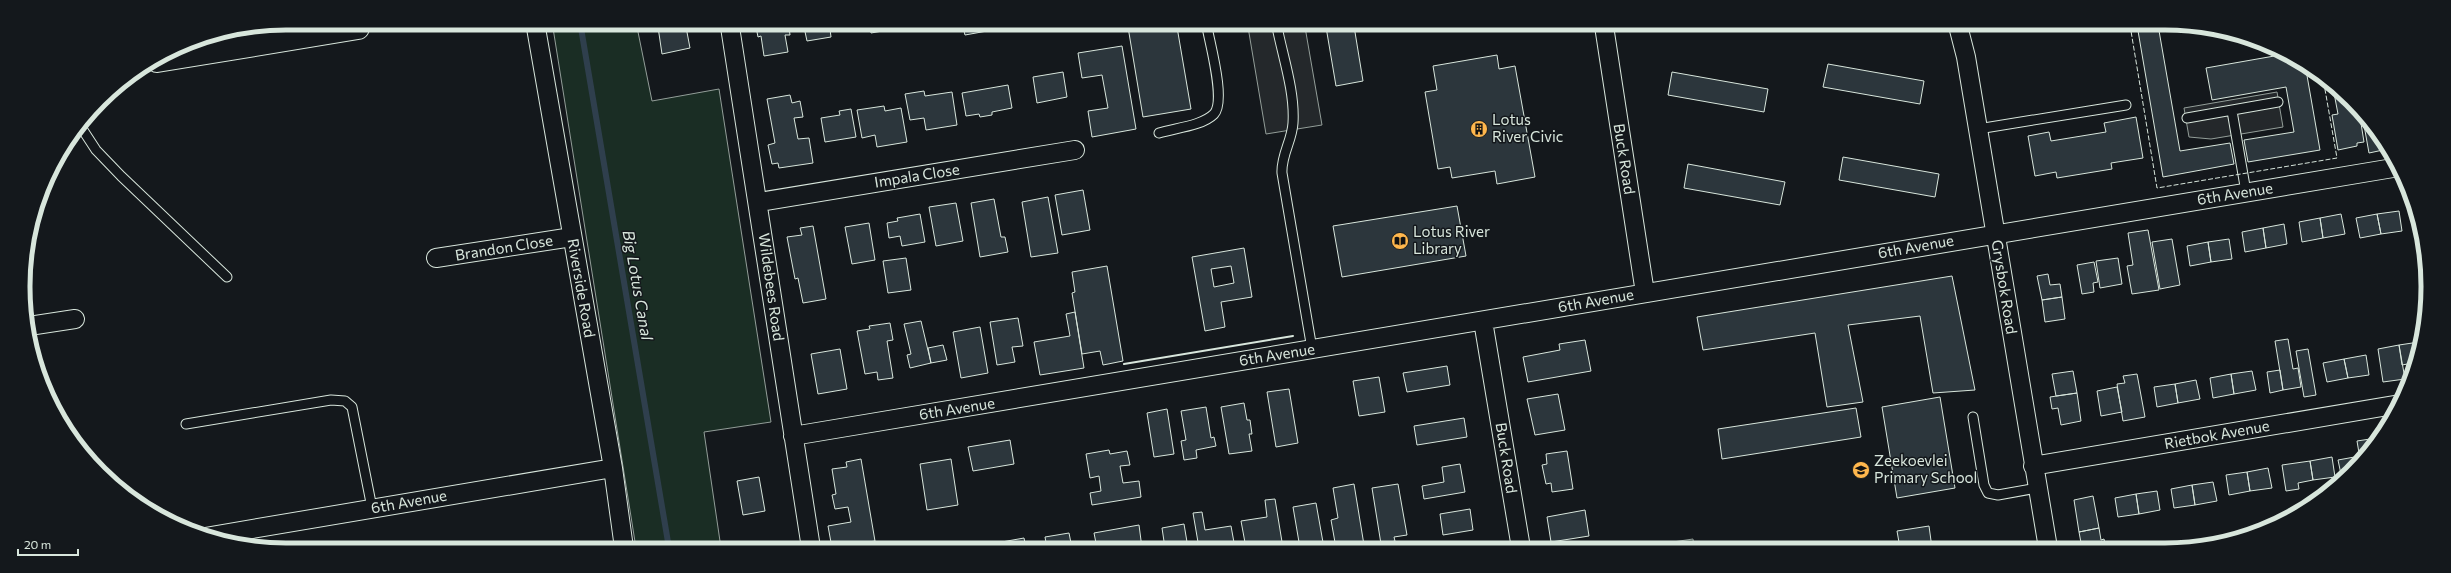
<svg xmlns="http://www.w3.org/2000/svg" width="2451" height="573" viewBox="0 0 2451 573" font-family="Commissioner,sans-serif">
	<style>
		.green { fill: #1a2d24; stroke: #939e99 }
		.parking { fill: #24282b; stroke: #939e99 }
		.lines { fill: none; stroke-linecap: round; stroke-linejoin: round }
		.stream { stroke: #2f3f4d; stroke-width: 6 }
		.building { fill: #2c363c; stroke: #d8e6dc; fill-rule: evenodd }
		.service-casing { stroke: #d8e6dc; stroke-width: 11 }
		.minor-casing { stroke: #d8e6dc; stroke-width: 20 }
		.secondary-casing { stroke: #d8e6dc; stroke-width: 24 }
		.service { stroke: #14181c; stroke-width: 9 }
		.minor { stroke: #14181c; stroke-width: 18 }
		.secondary { stroke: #14181c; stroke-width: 22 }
		.fence { stroke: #d8e6dc; stroke-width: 1; stroke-dasharray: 5 2; stroke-linecap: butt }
		.wall { stroke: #d8e6dc; stroke-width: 2 }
		.labels { text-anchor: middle; stroke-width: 3; stroke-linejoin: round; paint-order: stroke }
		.poi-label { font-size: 15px; fill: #d8e6dc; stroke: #14181c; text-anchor: start }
		.street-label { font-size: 15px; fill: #d8e6dc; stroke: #14181c }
		.water-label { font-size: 16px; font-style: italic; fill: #d8e6dc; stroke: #14181c }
		.rim { fill: none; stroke: #d8e6dc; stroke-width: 5 }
	</style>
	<rect width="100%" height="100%" fill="#14181c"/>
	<path class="green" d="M637,27L652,101L719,89L771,422L704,432L721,548H636L553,28Z
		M1693,539L1694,548H1632Z"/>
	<path class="parking" d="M1248,27H1305L1322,125L1266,134Z
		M2277,92L2283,127L2211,139L2189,137L2184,108Z"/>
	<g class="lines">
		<path class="stream" d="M581,28L669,548"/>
	</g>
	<path class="building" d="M2137,25H2158L2180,151L2230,143L2234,164L2163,177Z
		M1354,26L1363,81L1336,86L1326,27Z
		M658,27H686L690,48L662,54Z
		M756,27H789L790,35H785L788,52L764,56L761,36L758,37Z
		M804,27H838V28L830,29L831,37L807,41Z
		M870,27H888V30L871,33Z
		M963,27H986L987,31L965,35Z
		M1128,27H1177L1191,109L1143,117Z
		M1122,46L1136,129L1092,137L1088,111L1108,108L1102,75L1082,78L1078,53Z
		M2280,51L2305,64L2320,150L2248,162L2244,140L2294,132L2286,87L2212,100L2206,68L2280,55Z
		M1497,55L1499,69L1515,66L1535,177L1497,184L1495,171L1452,178L1450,167L1438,169L1425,92L1437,90L1433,66Z
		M1828,64L1924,81L1920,104L1823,87Z
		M1063,72L1067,97L1037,103L1033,77Z
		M1672,72L1768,89L1764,112L1668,95Z
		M1008,85L1012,108L992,112V115L980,117L979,114L966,116L962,93Z
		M924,91L925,96L952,92L957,125L926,130L924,118L910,120L905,94Z
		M2341,91L2351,102L2352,111H2359L2364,142L2357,143V146L2338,150L2332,115L2338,114L2334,93Z
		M790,95L792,103L800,101L803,117L794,118L798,139L809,138L813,163L779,168L778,163L772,164L768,145L775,143L767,99Z
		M884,106L885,111L901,108L907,142L877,147L875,135L862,138L857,110Z
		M851,109L856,137L825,142L821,118L840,115L839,111Z
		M2362,114L2381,139L2383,150L2369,153Z
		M2136,117L2143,158L2111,163L2112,169L2057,178L2056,172L2035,176L2028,136L2049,132L2051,141L2106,132L2104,123Z
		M1843,157L1939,174L1935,197L1839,180Z
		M1688,164L1785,182L1780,205L1684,188Z
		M1083,190L1090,230L1062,235L1055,195Z
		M1048,197L1058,253L1031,257L1022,202Z
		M994,199L1001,237H1005L1008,252L980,257L971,203Z
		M956,203L963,241L936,246L929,207Z
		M1457,206L1466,256L1342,277L1333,226Z
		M2415,207L2420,227L2414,228L2411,208Z
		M2399,211L2402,231L2381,234L2377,214Z
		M920,214L925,242L902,246L900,236L889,238L887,223L898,221L897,218Z
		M2341,214L2345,234L2323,238L2320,218Z
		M2377,214L2381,234L2360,238L2356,218Z
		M2320,218L2323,238L2302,242L2299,222Z
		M869,223L875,260L852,264L845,227Z
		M2284,224L2287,244L2266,248L2263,228Z
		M813,226L826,299L803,303L798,278L795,279L787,237L802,235L800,228Z
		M2263,228L2266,248L2245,252L2242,232Z
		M2148,230L2159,290L2132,294L2127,266L2133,265L2128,233Z
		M2172,239L2180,285L2160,289L2152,242Z
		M2229,239L2232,259L2211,262L2208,242Z
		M2208,242L2211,262L2190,266L2187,246Z
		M1244,248L1252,297L1221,302L1225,327L1205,331L1192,257ZM1231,266L1234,283L1214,287L1211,269Z
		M906,258L911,290L888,293L883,261Z
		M2118,258L2122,284L2100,288L2096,261Z
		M2094,262L2098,282L2093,283L2094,292L2082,294L2077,265Z
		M1107,266L1123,361L1103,365L1100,351L1082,354L1072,293L1075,292L1072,272Z
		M2048,274L2050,285L2060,284L2062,297L2042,300L2037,276Z
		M1952,276L1975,390L1933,393L1920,316L1848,325L1863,402L1827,407L1815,333L1703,350L1697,317Z
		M2062,297L2065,319L2045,322L2042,300Z
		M1075,312L1084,368L1040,375L1034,342L1070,336L1066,314Z
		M1018,318L1023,346L1012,347L1015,362L997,365L990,322Z
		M921,321L931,363L910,368L907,355L911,354L904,324Z
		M890,323L893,340L887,341L893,378L878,380L877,372L865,374L857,331L870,329L869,326Z
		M980,327L988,373L961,378L953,332Z
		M2288,339L2293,369L2298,368L2301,387L2283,390L2275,341Z
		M1585,340L1591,371L1528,382L1523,357L1560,350L1559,344Z
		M2419,342L2413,363L2402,365L2399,345Z
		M943,345L947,360L931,363L928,348Z
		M2399,345L2405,379L2383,382L2378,349Z
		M840,349L847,389L818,394L811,354Z
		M2308,349L2316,395L2304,397L2296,351Z
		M2366,355L2369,375L2348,378L2344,359Z
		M2344,359L2348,378L2327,382L2323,363Z
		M1447,366L1450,385L1407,392L1403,373Z
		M2280,370L2283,390L2270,393L2267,372Z
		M2073,371L2077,393L2056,396L2052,374Z
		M2252,371L2256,390L2234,394L2231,374Z
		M2137,374L2145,417L2123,421L2117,384L2125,383L2123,376Z
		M2231,374L2234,394L2213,398L2210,378Z
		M1379,377L1385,412L1359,416L1353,381Z
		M2196,380L2200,399L2178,403L2175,384Z
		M2175,384L2178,403L2157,407L2154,387Z
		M2117,387L2122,412L2101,416L2097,391Z
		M1289,389L1298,443L1276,447L1267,392Z
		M2077,393L2081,421L2061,425L2058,408L2052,409L2050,397Z
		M1558,394L1565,430L1535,435L1527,399Z
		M1940,397L1955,488L1897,498L1882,407Z
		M1244,403L1247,420H1250L1252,434H1249L1252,451L1229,454L1221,407Z
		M1206,407L1211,438L1214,437L1216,446L1196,450L1197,458L1184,460L1181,441L1186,440L1181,411Z
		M1856,408L1861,437L1722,459L1718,429Z
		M1167,409L1174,454L1154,457L1147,413Z
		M1464,418L1467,437L1417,445L1414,426Z
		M2370,439L2371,445L2360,459L2357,441Z
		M1010,440L1014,464L973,471L968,447Z
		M1109,450L1110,454L1127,451L1130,465L1120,466L1123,483L1139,481L1141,497L1092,505L1090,493L1101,491L1099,476L1090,478L1086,454Z
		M1567,451L1573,489L1552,492L1551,483L1546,484L1542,465L1547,464L1546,454Z
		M2360,456V459L2351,473L2342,479L2338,460Z
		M2332,457L2335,477L2313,480L2310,461Z
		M861,459L875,541L832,548L828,526L851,522L848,507L835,509L832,495L836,494L832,469L847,467L846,462Z
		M951,459L958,505L927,510L920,464Z
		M2310,461L2313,480L2298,483L2299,489L2286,491L2282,465Z
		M1460,464L1465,492L1424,499L1422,486L1444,482L1442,467Z
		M2268,468L2272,488L2250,491L2247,472Z
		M2247,472L2250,491L2229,495L2226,475Z
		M759,477L765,511L743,515L737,481Z
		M2213,482L2217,501L2195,505L2192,485Z
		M1354,484L1364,545L1336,548L1331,520L1338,518L1333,488Z
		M1398,484L1407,535L1394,537L1395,541L1381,544L1372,488Z
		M2192,485L2195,505L2174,508L2171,489Z
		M2157,491L2160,510L2139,514L2136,494Z
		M2136,494L2139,514L2118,517L2115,498Z
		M2093,496L2099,528L2079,532L2074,500Z
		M1275,499L1283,548H1246L1241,521L1267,517L1265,500Z
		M1316,503L1324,548H1300L1293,507Z
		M1470,509L1473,530L1443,535L1440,514Z
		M1585,510L1589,536L1551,542L1547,517Z
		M1202,512L1205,530L1231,526L1235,548H1199L1193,513Z
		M1184,524L1188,548H1165L1162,528Z
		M1139,525L1142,548H1097L1094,533Z
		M1929,526L1932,548H1900L1897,531Z
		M2099,528L2101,540L2104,539L2106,548H2082L2079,532Z
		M1069,533L1072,548H1047L1045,537Z
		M1024,538L1026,548H986L985,545Z"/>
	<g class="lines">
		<g class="service-casing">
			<path id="service" d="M1277,27C1283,57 1295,92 1293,123C1292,141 1281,155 1282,173L1312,349
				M2232,111L2246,192
				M2187,118L2278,102
				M79,124L96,150L121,176L227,277
				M1978,129L2126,105
				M1159,133C1175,128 1202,126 1214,114C1226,101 1210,44 1207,27
				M1973,417L1984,485L1988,493L1998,495L2037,488
				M186,424L331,400L345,401L352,407L372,508"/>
		</g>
		<g class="minor-casing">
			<path id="minor" d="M1604,26L1645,293
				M1958,26L1966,57L2048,548
				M730,27L811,548
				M536,28L613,468L624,548
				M759,202L1075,150
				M436,258L572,237
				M1483,321L1521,548
				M29,326L75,319
				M793,436L2399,167
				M2033,466L2400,404
				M205,537L613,468"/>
		</g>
		<g class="secondary-casing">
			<path id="secondary" d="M157,61L358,28"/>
		</g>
		<use href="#service" class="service"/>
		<use href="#minor" class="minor"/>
		<use href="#secondary" class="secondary"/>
		<path class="fence" d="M2130,25L2157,188L2337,158L2323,78"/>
		<path class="wall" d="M1124,364L1293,336"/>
	</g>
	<defs>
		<g id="building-disc" transform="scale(0.9)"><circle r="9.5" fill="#ffb74d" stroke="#14181c"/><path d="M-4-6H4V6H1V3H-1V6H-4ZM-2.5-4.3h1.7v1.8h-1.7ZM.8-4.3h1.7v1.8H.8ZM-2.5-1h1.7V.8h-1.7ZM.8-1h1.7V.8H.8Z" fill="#111"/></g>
		<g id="library-disc" transform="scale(0.9)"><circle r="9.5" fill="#ffb74d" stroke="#14181c"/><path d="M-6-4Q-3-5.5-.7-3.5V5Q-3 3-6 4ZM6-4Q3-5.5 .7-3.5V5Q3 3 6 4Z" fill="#111"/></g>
		<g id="school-disc" transform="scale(0.9)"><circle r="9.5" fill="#ffb74d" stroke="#14181c"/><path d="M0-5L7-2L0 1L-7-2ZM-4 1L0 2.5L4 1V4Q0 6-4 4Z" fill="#111"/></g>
	</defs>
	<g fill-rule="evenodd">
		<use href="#building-disc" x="1479" y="129"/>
		<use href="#library-disc" x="1400" y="241"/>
		<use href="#school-disc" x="1861" y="470"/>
	</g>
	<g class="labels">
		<g class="poi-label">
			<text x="1492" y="125">Lotus<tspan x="1492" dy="17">River Civic</tspan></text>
			<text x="1413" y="237">Lotus River<tspan x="1413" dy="17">Library</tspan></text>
			<text x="1874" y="466">Zeekoevlei<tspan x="1874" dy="17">Primary School</tspan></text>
		</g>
		<g class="street-label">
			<text transform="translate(1624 159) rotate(81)" y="5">Buck Road</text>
			<text transform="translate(917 176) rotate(-9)" y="5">Impala Close</text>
			<text transform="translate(2235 194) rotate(-9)" y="5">6th Avenue</text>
			<text transform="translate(1916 247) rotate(-10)" y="5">6th Avenue</text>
			<text transform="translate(504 248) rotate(-9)" y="5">Brandon Close</text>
			<text transform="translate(771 287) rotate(82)" y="5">Wildebees Road</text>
			<text transform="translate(2004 287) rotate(81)" y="5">Grysbok Road</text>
			<text transform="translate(581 288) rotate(80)" y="5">Riverside Road</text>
			<text transform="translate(1596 301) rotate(-10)" y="5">6th Avenue</text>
			<text transform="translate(1277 355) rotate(-9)" y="5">6th Avenue</text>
			<text transform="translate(957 409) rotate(-9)" y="5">6th Avenue</text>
			<text transform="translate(2217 435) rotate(-10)" y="5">Rietbok Avenue</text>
			<text transform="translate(1506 458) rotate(81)" y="5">Buck Road</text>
			<text transform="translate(409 502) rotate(-10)" y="5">6th Avenue</text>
		</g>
		<g class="water-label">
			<text transform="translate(638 285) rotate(80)" y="6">Big Lotus Canal</text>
		</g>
	</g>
	<path d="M0 0H2451V573H0ZM286 30H2165A256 256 0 0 1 2421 286V287A256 256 0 0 1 2165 543H286A256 256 0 0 1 30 287V286A256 256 0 0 1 286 30Z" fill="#14181c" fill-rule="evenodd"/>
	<path class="rim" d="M286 30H2165A256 256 0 0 1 2421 286V287A256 256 0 0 1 2165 543H286A256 256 0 0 1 30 287V286A256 256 0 0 1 286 30Z"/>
	<path d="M18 549v6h60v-6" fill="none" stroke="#d8e6dc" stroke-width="2"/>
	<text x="24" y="549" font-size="12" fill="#d8e6dc" stroke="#14181c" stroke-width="3" paint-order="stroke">20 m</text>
</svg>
